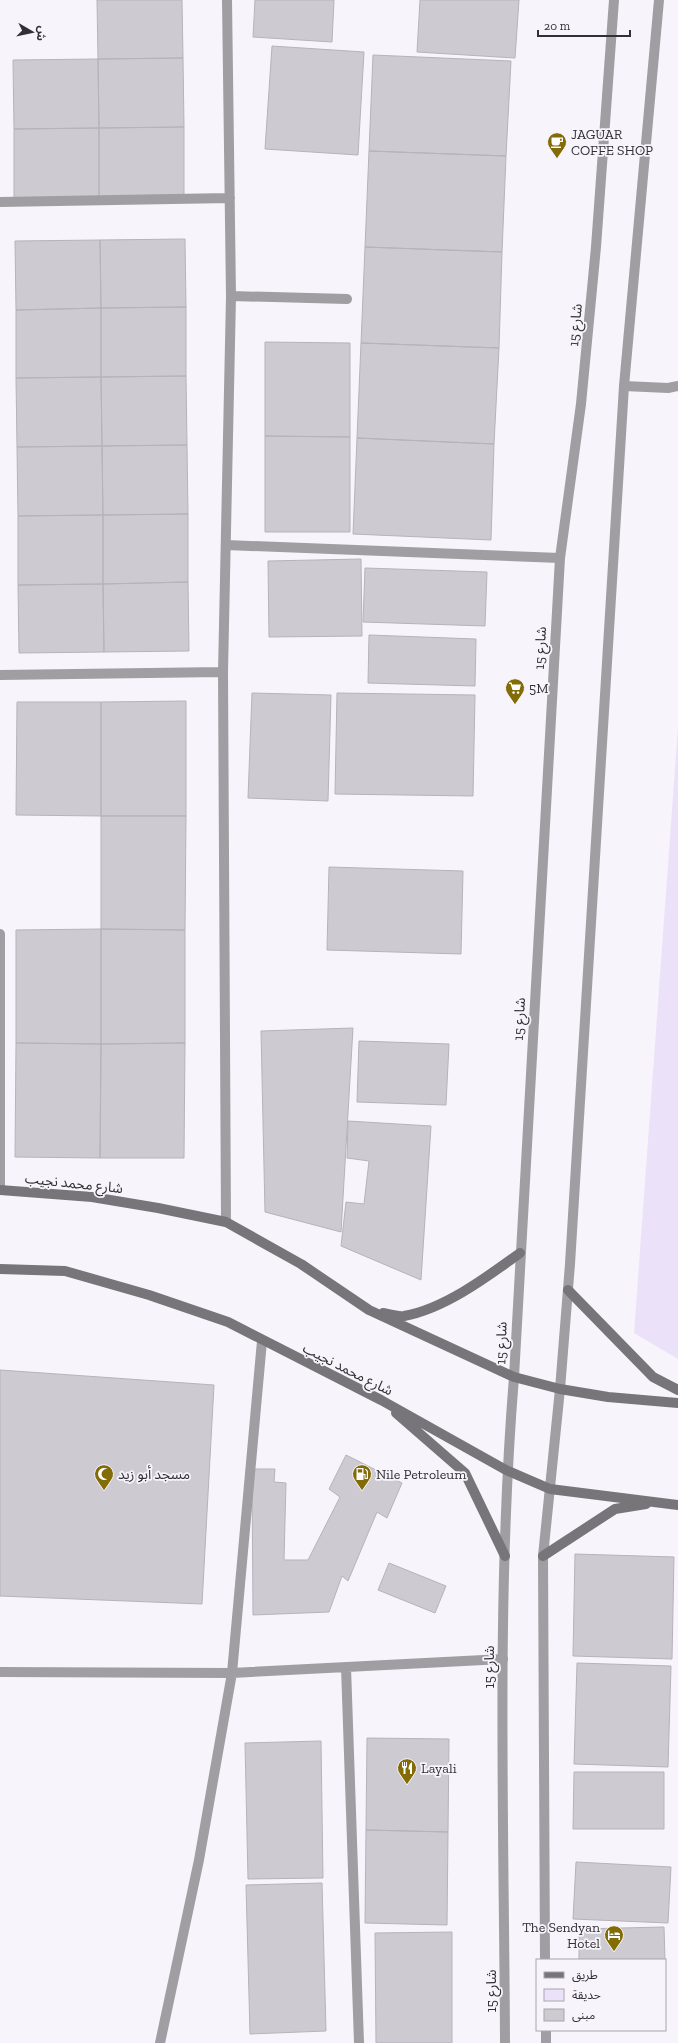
<svg xmlns="http://www.w3.org/2000/svg" width="678" height="2043" viewBox="0 0 678 2043" font-family="'Zilla Slab','Noto Sans Arabic',serif">
	<style>
		.green { fill: #ebe2fa }
		.building { fill: #cdcad2; stroke: #b6b3bb }
		.lines { fill: none; stroke-linecap: round; stroke-linejoin: round }
		.service { stroke: #a09ea2; stroke-width: 10 }
		.minor { stroke: #a09ea2; stroke-width: 10 }
		.tertiary { stroke: #a09ea2; stroke-width: 10 }
		.secondary { stroke: #77757a; stroke-width: 10 }
		.labels { text-anchor: middle; stroke-width: 3.5; stroke-linejoin: round; paint-order: stroke }
		.poi-label { font-size: 14px; fill: #323034; stroke: #f7f4fc; text-anchor: start }
		.street-label { font-size: 14px; fill: #323034; stroke: #f7f4fc }
	</style>
	<rect width="100%" height="100%" fill="#f7f4fc"/>
	<path class="green" d="M678,727V1359L634,1333Z"/>
	<path class="building" d="M97,0H182L183,58L98,59Z
		M255,0H334L332,42L253,37Z
		M420,0H519L515,58L417,52Z
		M272,46L364,52L358,155L265,149Z
		M373,55L511,61L506,156L369,151Z
		M183,58L184,127L99,128L98,59Z
		M98,59L99,128L14,129L13,60Z
		M184,127V195L99,197V128Z
		M99,128V197L14,198V129Z
		M369,151L506,156L502,252L365,247Z
		M185,239L186,307L101,308L100,240Z
		M100,240L101,308L16,310L15,241Z
		M365,247L502,252L499,348L361,343Z
		M186,307V376L101,377V308Z
		M101,308V377L16,378V310Z
		M265,342L350,343V437L265,436Z
		M361,343L499,348L494,444L357,438Z
		M186,376L187,445L102,446L101,377Z
		M101,377L102,446L17,447L16,378Z
		M265,436L350,437V532H265Z
		M357,438L494,444L491,540L353,534Z
		M187,445L188,514L103,515L102,446Z
		M102,446L103,515L18,516L17,447Z
		M188,514V582L103,584V515Z
		M103,515V584L18,585V516Z
		M361,559L362,636L269,637L268,561Z
		M365,568L487,572L485,626L363,622Z
		M188,582L189,651L104,652L103,584Z
		M103,584L104,652L19,653L18,585Z
		M369,635L476,639L475,686L368,683Z
		M252,693L331,695L328,801L248,798Z
		M337,693L475,695L473,796L335,794Z
		M186,701V816H101V702Z
		M17,702H101V816L16,815Z
		M101,816H186L185,930L101,929Z
		M329,867L463,871L461,954L327,950Z
		M101,929L185,930V1043L101,1044Z
		M101,929V1044L16,1043V930Z
		M353,1028L341,1232L265,1212L261,1031Z
		M359,1041L449,1044L446,1105L357,1102Z
		M16,1043L101,1044L100,1158L15,1157Z
		M185,1043L184,1158H100L101,1044Z
		M348,1121L431,1126L421,1280L341,1246L346,1202L364,1204L369,1161L347,1158Z
		M0,1370L214,1385L202,1604L0,1596Z
		M346,1455L402,1483L387,1518L377,1512L348,1581L342,1576L329,1612L253,1615L252,1469H275L274,1482L286,1483L284,1560H308L340,1497L329,1489Z
		M575,1554L674,1557L672,1659L573,1656Z
		M389,1563L446,1586L435,1613L378,1590Z
		M577,1663L671,1666L668,1767L574,1764Z
		M367,1738L449,1739L448,1832L366,1830Z
		M321,1741L323,1878L248,1879L245,1743Z
		M574,1772H664V1829H573Z
		M366,1830L448,1832L447,1925L365,1923Z
		M576,1862L671,1867L668,1923L573,1919Z
		M322,1883L326,2031L250,2034L246,1885Z
		M664,1927L665,1960H579V1929Z
		M452,1932V2043H376L375,1933Z"/>
	<g class="lines">
		<path class="service" d="M624,386L668,388L678,386"/>
		<path class="minor" d="M0,202L230,198
			M231,296L347,299
			M226,545L560,558
			M0,675L223,672
			M0,934V1190
			M226,1222L223,672L231,296L227,0
			M346,1667L359,2043
			M0,1672L232,1673L503,1659
			M160,2043L199,1860L232,1673L262,1341"/>
		<path class="tertiary" d="M545,1960L543,1556L560,1389L570,1264L624,386L659,0
			M546,2030V2043
			M505,2043C504,1821 496,1598 514,1377L560,558L581,404L596,247L614,0"/>
		<path class="secondary" d="M0,1190L92,1197L158,1208L226,1222L301,1264L369,1310L514,1377L560,1389L608,1397L678,1403
			M0,1269L65,1271L149,1295L228,1322L381,1400L506,1470L550,1489L678,1505
			M568,1290L653,1377L678,1390
			M383,1313C389,1314 397,1317 404,1316C444,1309 487,1277 520,1253
			M396,1413L465,1473L505,1556
			M543,1556L615,1509L646,1504"/>
	</g>
	<defs>
		<g id="cafe-pin" transform="scale(1)"><path d="M0 17L-7.5 6A9.5 9.5 0 1 1 7.5 6Z" fill="#836b05" stroke="#f7f4fc"/><path d="M-5.5-4.5H6V0H3Q3 3.5 0 3.5H-2.5Q-5.5 3.5-5.5 0ZM3-3.2v2h1.7v-2ZM-6 4.5H4V6H-6Z" fill="#fff"/></g>
		<g id="supermarket-pin" transform="scale(1)"><path d="M0 17L-7.5 6A9.5 9.5 0 1 1 7.5 6Z" fill="#836b05" stroke="#f7f4fc"/><path d="M-6-5.5h2.5l.6 2H6L4.5 2H-2.5L-4.4-4H-6ZM-1.5 3.2a1.3 1.3 0 1 0 .1 0ZM3 3.2a1.3 1.3 0 1 0 .1 0Z" fill="#fff"/></g>
		<g id="mosque-pin" transform="scale(1)"><path d="M0 17L-7.5 6A9.5 9.5 0 1 1 7.5 6Z" fill="#836b05" stroke="#f7f4fc"/><path d="M3.5-4.9A6 6 0 1 0 3.5 4.9A5 5 0 1 1 3.5-4.9Z" fill="#fff"/></g>
		<g id="fuel-pin" transform="scale(1)"><path d="M0 17L-7.5 6A9.5 9.5 0 1 1 7.5 6Z" fill="#836b05" stroke="#f7f4fc"/><path d="M-5.5-6h7V0h2V4h1.3V-2.5L3-4.5l.8-.8L6-3V5H2.5V1h-1V6h-7ZM-4.2-4.7v3.2H.2V-4.7Z" fill="#fff"/></g>
		<g id="restaurant-pin" transform="scale(1)"><path d="M0 17L-7.5 6A9.5 9.5 0 1 1 7.5 6Z" fill="#836b05" stroke="#f7f4fc"/><path d="M-5-6h1v4h1v-4h1v4h1v-4h1v5L-1.5 .5V6h-2V.5L-5-1ZM5-6V6H3V1.5H1.5Q1.5-4 5-6Z" fill="#fff"/></g>
		<g id="hotel-pin" transform="scale(1)"><path d="M0 17L-7.5 6A9.5 9.5 0 1 1 7.5 6Z" fill="#836b05" stroke="#f7f4fc"/><path d="M-6-4.5h1.5V1H6V5H4.5V3h-9V5H-6ZM-4 0a1.8 1.8 0 1 1 3.6 0ZM.5 0V-2.5h3Q6-2.5 6 0Z" fill="#fff"/></g>
	</defs>
	<g fill-rule="evenodd">
		<use href="#cafe-pin" x="557" y="142"/>
		<use href="#supermarket-pin" x="515" y="688"/>
		<use href="#mosque-pin" x="104" y="1474"/>
		<use href="#fuel-pin" x="362" y="1474"/>
		<use href="#restaurant-pin" x="407" y="1768"/>
		<use href="#hotel-pin" x="614" y="1935"/>
	</g>
	<g class="labels">
		<g class="poi-label">
			<text x="571" y="139">JAGUAR<tspan x="571" dy="16">COFFE SHOP</tspan></text>
			<text x="529" y="693">5M</text>
			<text x="118" y="1479">مسجد أبو زيد</text>
			<text x="376" y="1479">Nile Petroleum</text>
			<text x="421" y="1773">Layali</text>
			<text x="600" y="1932" text-anchor="end">The Sendyan<tspan x="600" dy="16">Hotel</tspan></text>
		</g>
		<g class="street-label">
			<text transform="translate(575 325) rotate(-85)" y="5">شارع 15</text>
			<text transform="translate(540 648) rotate(-87)" y="5">شارع 15</text>
			<text transform="translate(519 1019) rotate(-87)" y="5">شارع 15</text>
			<text transform="translate(74 1183) rotate(6)" y="5">شارع محمد نجيب</text>
			<text transform="translate(501 1343) rotate(-88)" y="5">شارع 15</text>
			<text transform="translate(348 1369) rotate(27)" y="5">شارع محمد نجيب</text>
			<text transform="translate(489 1667) rotate(-90)" y="5">شارع 15</text>
			<text transform="translate(491 1991) rotate(-90)" y="5">شارع 15</text>
		</g>
	</g>
	<rect x="536" y="1959" width="130" height="72" fill="#f7f4fc" stroke="#a8a6ac"/>
	<rect x="544" y="1972" width="20" height="6" fill="#77757a" stroke="#a8a6ac"/>
	<text x="572" y="1979" font-size="12" fill="#323034">طريق</text>
	<rect x="544" y="1989" width="20" height="12" fill="#ebe2fa" stroke="#a8a6ac"/>
	<text x="572" y="1999" font-size="12" fill="#323034">حديقة</text>
	<rect x="544" y="2009" width="20" height="12" fill="#cdcad2" stroke="#a8a6ac"/>
	<text x="572" y="2019" font-size="12" fill="#323034">مبنى</text>
	<g transform="translate(32 32) rotate(99)" stroke="#f7f4fc" stroke-width="3" paint-order="stroke">
	<path d="M0-3L7 15L0 10L-7 15Z" fill="#323034"/>
	<text y="-6" font-size="11" font-weight="bold" text-anchor="middle" fill="#323034">ش</text>
	</g>
	<path d="M538 30v6h92v-6" fill="none" stroke="#323034" stroke-width="2"/>
	<text x="544" y="30" font-size="12" fill="#323034" stroke="#f7f4fc" stroke-width="3" paint-order="stroke">20 m</text>
</svg>
